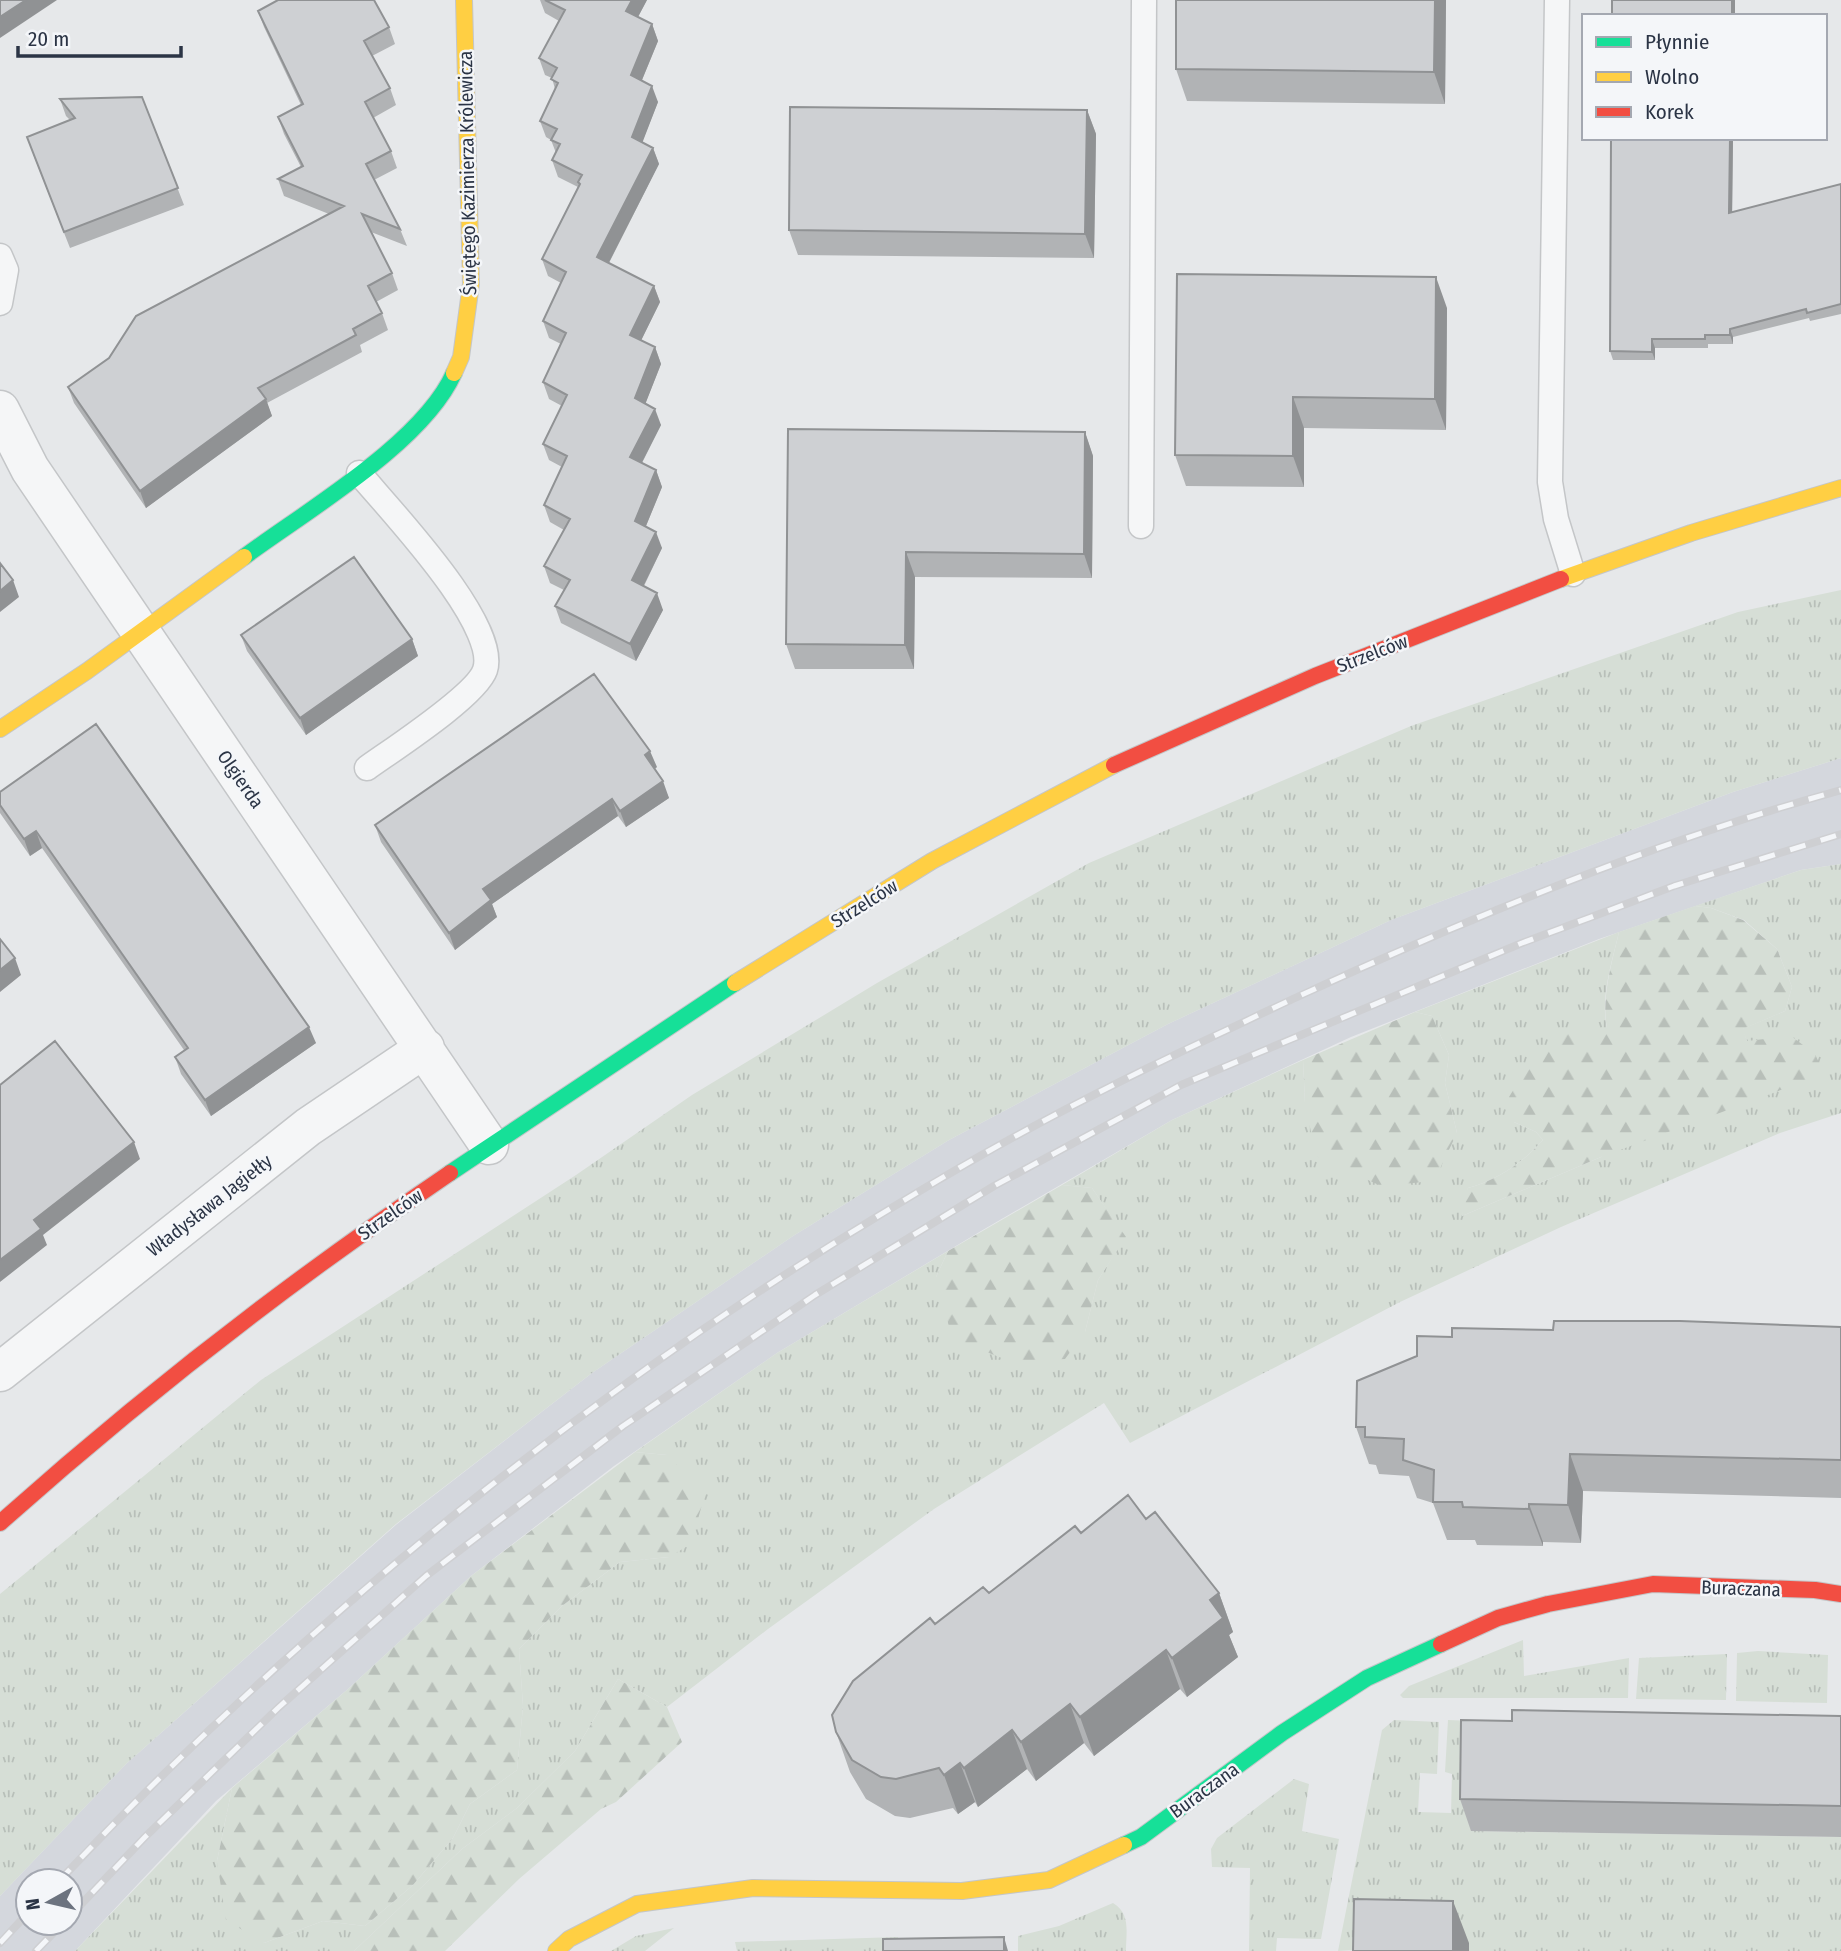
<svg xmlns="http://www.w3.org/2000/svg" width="1841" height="1951" viewBox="0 0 1841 1951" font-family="'Fira Sans Condensed',sans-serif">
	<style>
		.built { fill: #d4d7dd; fill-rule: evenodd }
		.grass { fill: url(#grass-tufts) }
		.forest { fill: url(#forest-firs) }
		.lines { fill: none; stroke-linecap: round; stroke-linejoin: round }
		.lane-casing { stroke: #c4c6c8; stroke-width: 27 }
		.street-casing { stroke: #c4c6c8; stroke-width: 41 }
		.fast-casing { stroke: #c4c6c8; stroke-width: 18 }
		.slow-casing { stroke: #c4c6c8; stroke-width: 18 }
		.jam-casing { stroke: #c4c6c8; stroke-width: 18 }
		.lane { stroke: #f5f6f7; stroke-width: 24 }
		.street { stroke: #f5f6f7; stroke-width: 38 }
		.fast { stroke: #16e098; stroke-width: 16 }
		.slow { stroke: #ffcf43; stroke-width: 16 }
		.jam { stroke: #f24e42; stroke-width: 16 }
		.rail-casing { stroke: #cecfd2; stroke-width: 8 }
		.rail { stroke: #f4f6f9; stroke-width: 5; stroke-dasharray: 16; stroke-linecap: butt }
		.wall { fill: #b1b3b5 }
		.shaded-wall { fill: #909294 }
		.building { fill: #ced0d3; stroke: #909294; stroke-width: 2 }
		.labels { text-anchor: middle; stroke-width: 5; stroke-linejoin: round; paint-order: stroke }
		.street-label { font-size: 19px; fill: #2b3445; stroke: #f4f6f9 }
	</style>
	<defs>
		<pattern id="grass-tufts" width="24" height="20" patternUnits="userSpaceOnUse" patternTransform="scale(1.75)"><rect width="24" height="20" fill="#d6ded6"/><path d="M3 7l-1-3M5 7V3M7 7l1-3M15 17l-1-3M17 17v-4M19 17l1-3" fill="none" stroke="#b8bfb9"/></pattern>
		<pattern id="forest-firs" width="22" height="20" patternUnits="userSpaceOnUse" patternTransform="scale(1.75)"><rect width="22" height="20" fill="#d6ded6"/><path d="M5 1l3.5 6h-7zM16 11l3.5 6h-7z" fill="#b8bfb9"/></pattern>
	</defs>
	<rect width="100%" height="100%" fill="#e6e8ea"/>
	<path class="built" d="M1841,758V864L1801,870L1599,939L1351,1037L1172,1120L981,1231L777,1353L614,1466L471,1576L348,1689L216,1801L75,1951H0V1896L126,1764L397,1524L592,1373L793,1236L949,1140L1168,1024L1391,920L1733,792ZM28,1881H70V1923H28Z"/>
	<path class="grass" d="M1841,590V758L1733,792L1391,920L1168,1024L949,1140L793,1236L592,1373L396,1524L126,1764L0,1896V1594L261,1380L576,1175L692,1095L877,983L1089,863L1411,726L1738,612Z
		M1841,864V1113L1780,1133L1561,1227L1400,1302L1130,1443L1104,1403L934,1509L768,1629L667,1707L618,1679L575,1751L517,1808L462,1849L354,1951H75L232,1788L217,1861L264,1943L323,1921L365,1926L413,1885L453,1838L470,1804L517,1770L523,1706L519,1649L562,1606L620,1562L669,1557L667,1455L635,1452L777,1353L948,1251L936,1277L1085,1332L1098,1280L1125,1237L1092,1188L1062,1185L1172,1120L1303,1060L1305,1103L1457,1133L1445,1083L1449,1055L1432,1016L1415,1012L1619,932C1612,962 1600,998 1607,1028L1514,1122L1536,1132L1543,1140C1521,1164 1499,1179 1468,1188L1462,1216L1601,1157L1747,1041L1742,1029L1785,1011L1792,987L1777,949L1744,920L1711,908L1695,906L1801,870Z
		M1523,1640L1524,1676L1629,1658L1628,1698H1403L1400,1695L1409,1686Z
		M1758,1651L1828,1655L1827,1703L1736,1701L1737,1653Z
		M1727,1654L1726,1700L1636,1699L1639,1658Z
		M1394,1720L1439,1722L1437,1774L1420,1773L1418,1812L1451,1813L1452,1774L1445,1772L1448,1720L1524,1723L1472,1831L1841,1837V1951H1469L1468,1943L1338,1951L1382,1730Z
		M1294,1779L1309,1784L1302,1831L1339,1839L1321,1939L1277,1938L1276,1951H1249L1250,1868L1212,1867L1211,1849L1217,1838Z
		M1113,1903C1131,1914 1126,1932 1126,1951H1018V1936L1059,1926Z
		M674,1928L645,1951H611L636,1936Z
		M898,1937V1951H737L735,1942Z"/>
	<path class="forest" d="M1695,906L1711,908L1743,920L1777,949L1792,987L1785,1011L1743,1029L1747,1041L1791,1036L1815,1054L1824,1074L1601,1157L1462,1216L1463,1198L1468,1188C1499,1179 1521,1164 1543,1140L1536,1132L1514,1122L1509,1097L1528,1066L1572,1030L1607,1028C1601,998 1612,962 1619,932Z
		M1415,1012L1432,1016L1449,1055L1445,1083L1457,1133L1434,1181L1381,1186L1316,1156L1305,1103L1303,1060Z
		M1062,1185L1092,1188L1126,1237L1098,1280L1085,1332L1065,1359L1014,1363L952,1338L936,1277L948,1251Z
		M635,1452L667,1455L705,1494L691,1544L669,1557L620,1562L562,1606L519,1649L523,1706L517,1770L470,1804L453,1838L413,1885L365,1926L323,1921L264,1943L226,1920L217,1861L232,1788L348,1689L471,1576Z
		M618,1679L667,1707L682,1742L616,1802L601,1809L519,1879L445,1951H354L462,1849L517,1808L575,1751Z"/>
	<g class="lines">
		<g class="lane-casing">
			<path id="lane" d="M1557,0L1550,482L1556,519L1573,574
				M0,256L6,270L0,303
				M359,473C389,509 500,625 485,670C476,696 392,750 367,768
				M1141,526L1144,0"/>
		</g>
		<g class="street-casing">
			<path id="street" d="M0,410L30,469L489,1145
				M0,1372L308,1127L425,1048"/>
		</g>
		<g class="fast-casing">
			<path id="fast" d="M244,557C306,511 423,443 454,373
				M450,1173L735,983
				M1124,1845L1141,1837L1282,1733L1367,1678L1441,1644"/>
		</g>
		<g class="slow-casing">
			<path id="slow" d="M454,373L461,357L471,284L464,0
				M1561,579L1691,533L1841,488
				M0,729L87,671L244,557
				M735,983L932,861L1114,765
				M556,1951L569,1939L637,1904L753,1888L962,1891L1049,1880L1124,1845"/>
		</g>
		<g class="jam-casing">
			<path id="jam" d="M1114,765L1315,676L1561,579
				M0,1523C142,1396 292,1280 450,1173
				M1441,1644L1498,1618L1548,1604L1653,1584L1815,1590L1841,1594"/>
		</g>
		<use href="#lane" class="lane"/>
		<use href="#street" class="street"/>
		<use href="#fast" class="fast"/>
		<use href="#slow" class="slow"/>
		<use href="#jam" class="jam"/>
		<g class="rail-casing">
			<path id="rail" d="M59,1881C326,1598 635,1353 973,1160C1077,1100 1186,1049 1295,998C1468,918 1657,841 1841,790
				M70,1916L145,1837L278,1708L426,1576L623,1426L815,1295L994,1186L1181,1085L1522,943L1674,886L1841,834
				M0,1943L28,1913
				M36,1951L63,1923"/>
		</g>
		<use href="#rail" class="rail"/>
	</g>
	<path class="wall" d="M540,0H647L638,17L652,24L658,41L642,80L658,102L642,142L653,148L659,164L609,263L654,286L660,302L641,340L655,347L661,364L645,404L661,425L642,463L656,470L662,487L646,526L662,548L644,586L663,610L636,661L561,623L555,606L564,590L550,583L544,566L564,530L550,522L544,505L562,467L549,460L543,444L562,406L549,399L543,382L561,344L549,338L543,321L561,283L548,276L542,259L578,187L558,177L552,160L556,153L551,140L546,137L540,121L555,89L552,78L545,75L539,58L559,21L545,13Z
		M1176,0H1446L1445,104L1187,101L1176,69Z
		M258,11L389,27L395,44L372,56L390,88L396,105L373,118L391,151L397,168L374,180L400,229L407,246L371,232L392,273L398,290L376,302L382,313L388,330L360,345L362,352L267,403L272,416L146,508L74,403L68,387L329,214L284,196L278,179L301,167L284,134L278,117L301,105L264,27Z
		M142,97L184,205L70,248L33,154L70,120L66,116L60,99Z
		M1087,110L1096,134L1094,258L798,255L789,230Z
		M1611,138H1733L1732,213L1841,184V314L1810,321L1809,318L1733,337V344H1708V348H1655V360H1613L1610,351Z
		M1447,308L1446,430L1304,428V487L1186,486L1175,455Z
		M788,429L1085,432L1093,456L1092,578L915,577L914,669H795L786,644Z
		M241,635L412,639L418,656L306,735L247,651Z
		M657,767L655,769L669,798L626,827L618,816L492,904L497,917L455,950L381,842L375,825Z
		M0,792L316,1043L211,1116L181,1074L175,1057L184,1050L42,848L30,856L0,813Z
		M1841,1327V1498L1583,1491L1581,1543L1543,1542V1546L1477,1545L1475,1540H1447L1433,1503L1417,1498L1409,1476L1379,1474L1376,1465L1369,1464L1356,1427L1417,1356L1452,1337L1553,1330Z
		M1146,1519L1219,1593L1233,1632L1229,1635L1238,1657L1187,1697L1180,1689L1094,1756L1084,1743L1036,1781L1027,1769L978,1807L975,1802L958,1814L953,1808L910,1818L895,1816L866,1799L850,1772L836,1732L935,1624L989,1593L1081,1533Z
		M1841,1716V1837L1471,1831L1460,1799L1512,1721Z"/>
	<path class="shaded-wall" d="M26,0H57L0,38V17Z
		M632,0H647L632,28L626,11Z
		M1435,0H1446L1445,104L1434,72Z
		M1732,0H1735V16H1732Z
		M652,24L658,41L637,92L631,75Z
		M652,86L658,102L638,154L632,137Z
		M1087,110L1096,134L1094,258L1085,234Z
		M1730,138H1733L1732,222L1729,213Z
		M653,148L659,164L603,274L597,257Z
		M1436,277L1447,308L1446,430L1435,399Z
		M654,286L660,302L636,351L630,335Z
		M1730,329L1733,337V344L1730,335Z
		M1652,339L1655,348V360L1652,352Z
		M655,347L661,364L641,415L635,398Z
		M1293,397L1304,428V487L1293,456Z
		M266,399L272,416L146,508L140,491Z
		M655,409L661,425L636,474L630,457Z
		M1085,432L1093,456L1092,578L1084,554Z
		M656,470L662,487L641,538L635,521Z
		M656,532L662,548L638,597L632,580Z
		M906,552L915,577L914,669L905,645Z
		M13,580L19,597L0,612V591Z
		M657,593L663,610L636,661L630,644Z
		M412,639L418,656L306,735L300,718Z
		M650,751L657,767L651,771L645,755Z
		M663,781L669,798L626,827L620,811Z
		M612,799L618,816L492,904L497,917L455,950L449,933L483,889Z
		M36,831L42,848L30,856L24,839Z
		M15,958L21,975L0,992V970Z
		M309,1027L316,1043L211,1116L205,1100Z
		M134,1142L140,1159L43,1235L47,1245L0,1282V1260L34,1220Z
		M1570,1454L1583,1491L1581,1543L1568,1505Z
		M1529,1504L1543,1542V1546L1529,1509Z
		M1219,1593L1233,1632L1229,1635L1238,1657L1187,1697L1172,1658L1210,1600Z
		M1166,1650L1180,1689L1094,1756L1080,1717Z
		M1070,1704L1084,1743L1036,1781L1021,1742Z
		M1012,1730L1027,1769L978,1807L964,1768Z
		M960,1763L975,1802L958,1814L944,1775Z
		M1453,1901L1469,1943V1951H1453Z
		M1004,1937L1008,1951H1004Z"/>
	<path class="building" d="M0,0H26L0,17Z
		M278,0H374L389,27L364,41L390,88L365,102L391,151L366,164L400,229L362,214L392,273L368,286L382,313L353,329L356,335L258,388L266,399L140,491L68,387L109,358L136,316L344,206L278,179L303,166L278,117L303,104L258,11Z
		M545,0H632L626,11L652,24L631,75L652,86L632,137L653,148L597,257L654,286L630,335L655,347L635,398L655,409L630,457L656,470L635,521L656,532L632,580L657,593L630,644L555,606L570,580L544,566L570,519L544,505L567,456L543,444L567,395L543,382L566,333L543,321L566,272L542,259L580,184L578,182L582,175L552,160L560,144L551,140L557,129L540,121L558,83L551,79L557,68L539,58L565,10Z
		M1176,0H1435L1434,72L1176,69Z
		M1612,0H1732V16H1612Z
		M142,97L178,188L64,232L27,137L75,118L60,99Z
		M790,107L1087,110L1085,234L789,230Z
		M1611,138H1730L1729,213L1841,184V304L1807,313L1806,309L1730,329V335H1705V339H1652V352L1610,351Z
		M1177,274L1436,277L1435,399L1293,397V456L1175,455Z
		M788,429L1085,432L1084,554L906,552L905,645L786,644Z
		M354,557L412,639L300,718L241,635Z
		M0,563L13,580L0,591Z
		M594,674L650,751L645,755L663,781L620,811L612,799L483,889L491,900L449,933L375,825Z
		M96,724L309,1027L205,1100L175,1057L188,1048L36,831L24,839L0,805V792Z
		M0,939L15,958L0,970Z
		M55,1041L134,1142L34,1220L41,1229L0,1260V1085Z
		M1554,1321H1680L1841,1327V1460L1570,1454L1568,1505L1529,1504V1509L1463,1507L1462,1502H1433L1434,1470L1403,1460L1404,1439L1365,1437V1427H1356L1357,1381L1417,1356V1336L1452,1337V1328L1553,1330Z
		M1128,1495L1146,1519L1155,1512L1219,1593L1210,1600L1223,1618L1172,1658L1166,1650L1080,1717L1070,1704L1021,1742L1012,1730L964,1768L960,1763L944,1775L939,1768L896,1779L881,1777L852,1760L836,1732L832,1715L853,1681L930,1618L935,1624L983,1587L989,1593L1075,1526L1081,1533Z
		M1512,1710L1841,1716V1806L1460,1799L1461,1720L1512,1721Z
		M1354,1899L1453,1901V1951H1353Z
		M1004,1937V1951H883V1939Z"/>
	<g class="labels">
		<g class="street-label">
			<text transform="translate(467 173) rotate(-91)" y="7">Świętego Kazimierza Królewicza</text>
			<text transform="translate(1372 653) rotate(-21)" y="7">Strzelców</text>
			<text transform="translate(241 779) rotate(55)" y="7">Olgierda</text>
			<text transform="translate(864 903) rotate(-32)" y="7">Strzelców</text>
			<text transform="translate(209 1205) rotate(-38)" y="7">Władysława Jagiełły</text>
			<text transform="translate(390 1214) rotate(-35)" y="7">Strzelców</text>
			<text transform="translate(1741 1588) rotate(2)" y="7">Buraczana</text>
			<text transform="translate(1204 1790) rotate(-36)" y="7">Buraczana</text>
		</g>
	</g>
	<rect x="1582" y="14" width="245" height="126" fill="#f4f6f9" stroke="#a4a8b1" stroke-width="2"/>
	<rect x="1596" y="37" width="35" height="10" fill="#16e098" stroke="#a4a8b1" stroke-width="2"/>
	<text x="1645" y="49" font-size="21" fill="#2b3445">Płynnie</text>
	<rect x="1596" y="72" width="35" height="10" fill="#ffcf43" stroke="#a4a8b1" stroke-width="2"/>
	<text x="1645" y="84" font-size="21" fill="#2b3445">Wolno</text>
	<rect x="1596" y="107" width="35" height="10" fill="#f24e42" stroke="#a4a8b1" stroke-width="2"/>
	<text x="1645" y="119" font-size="21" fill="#2b3445">Korek</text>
	<g transform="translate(49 1902) rotate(262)"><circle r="33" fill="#f4f6f9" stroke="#a4a8b1" stroke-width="2"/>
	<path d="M0-5L12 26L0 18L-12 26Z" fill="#6c737f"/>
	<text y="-10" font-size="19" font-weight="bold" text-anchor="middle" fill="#2b3445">N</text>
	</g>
	<path d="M18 46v10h163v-10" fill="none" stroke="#2b3445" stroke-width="3.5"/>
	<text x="28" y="46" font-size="21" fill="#2b3445" stroke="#f4f6f9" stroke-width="5" paint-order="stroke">20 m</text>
</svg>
